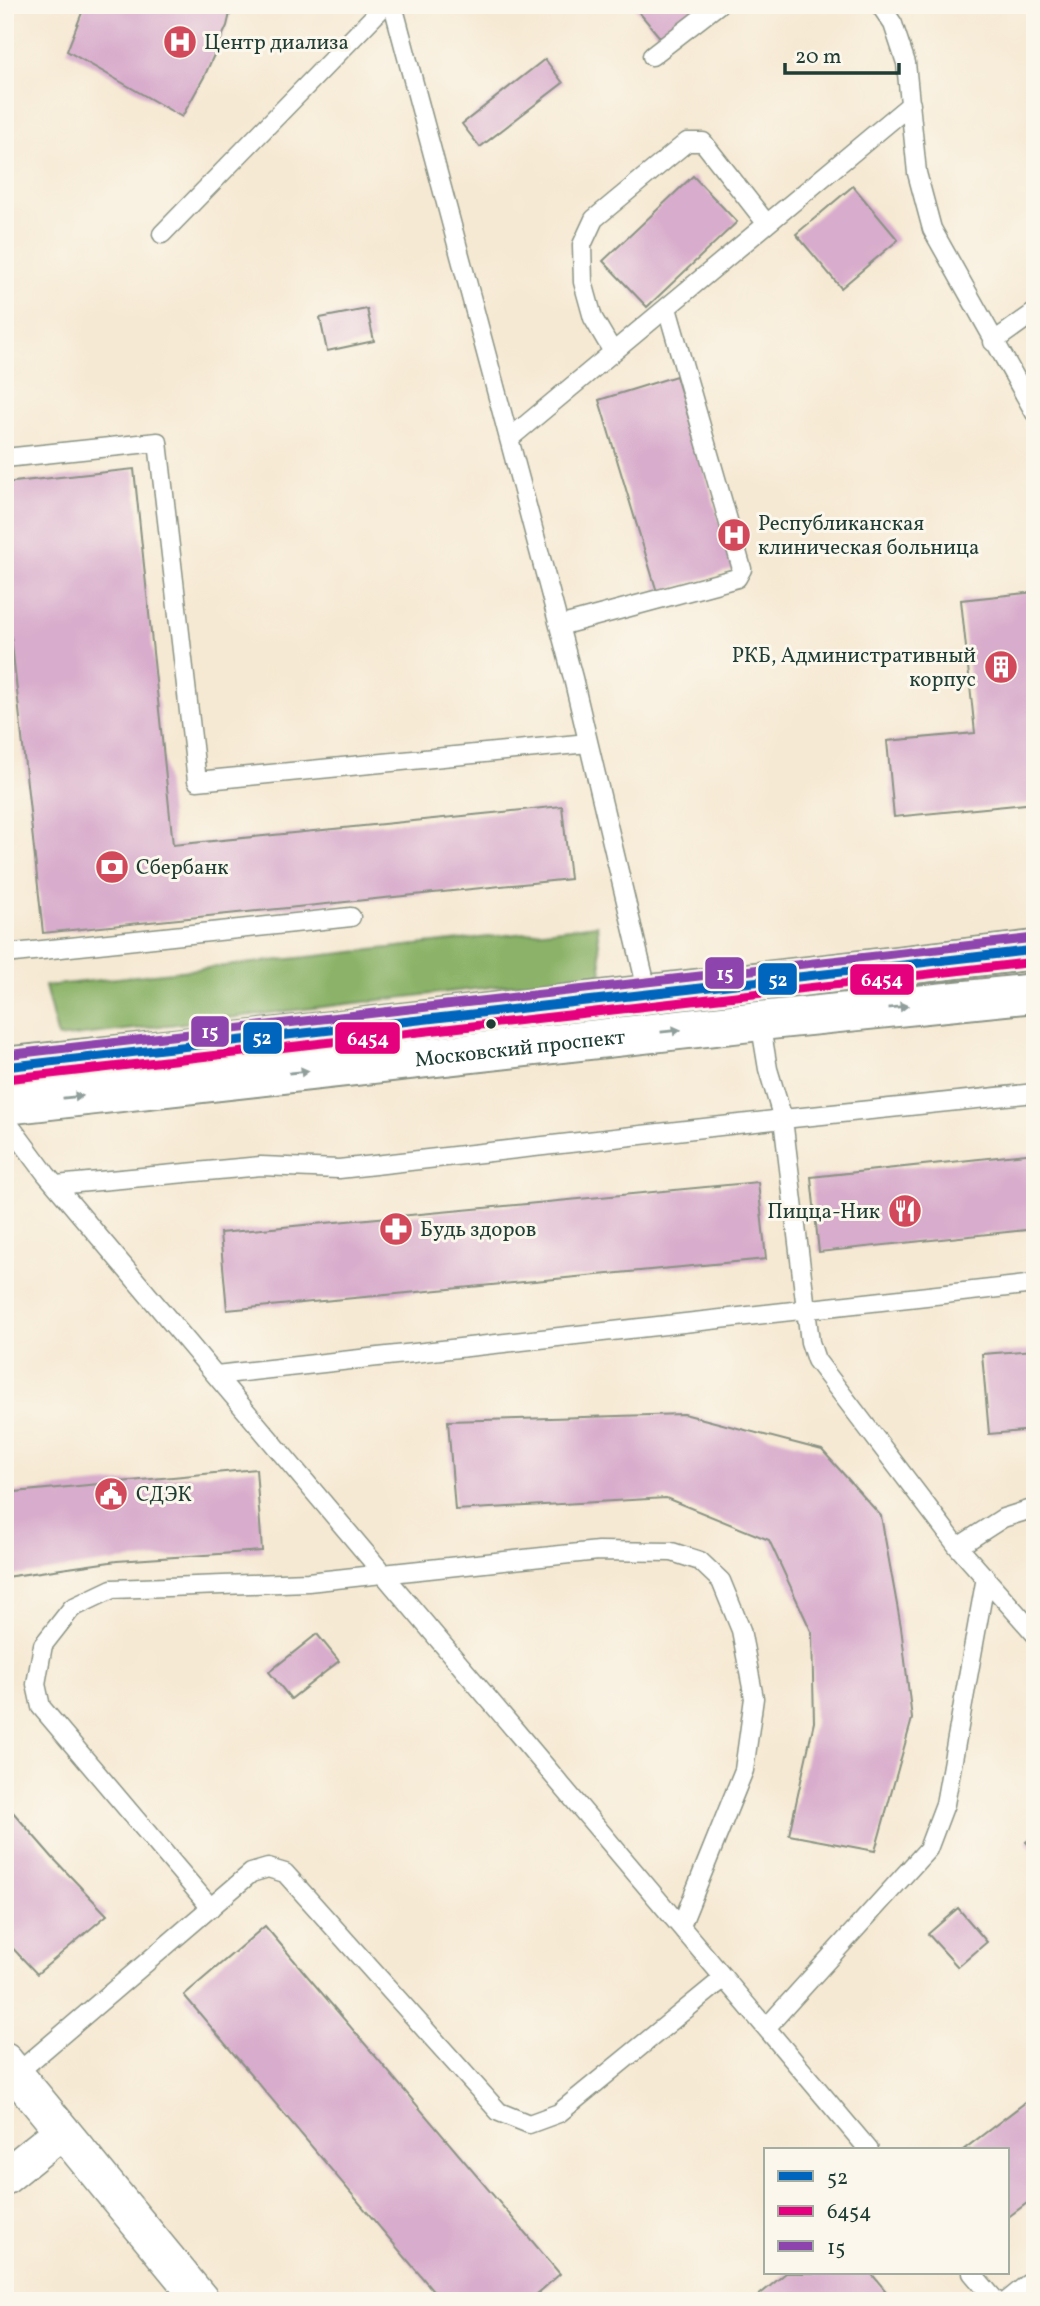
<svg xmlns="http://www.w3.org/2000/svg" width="1040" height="2306" viewBox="0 0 1040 2306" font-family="Vollkorn,serif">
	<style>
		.forest { fill: #8bb267; stroke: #55784e; stroke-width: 2 }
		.building { fill: #d8accc }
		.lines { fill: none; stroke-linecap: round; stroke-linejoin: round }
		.service-casing { stroke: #8a9384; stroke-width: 21 }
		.minor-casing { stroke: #8a9384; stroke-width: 38 }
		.primary-casing { stroke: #8a9384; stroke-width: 42 }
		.service { stroke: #fff; stroke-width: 18 }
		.minor { stroke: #fff; stroke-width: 35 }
		.primary { stroke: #fff; stroke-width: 38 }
		.bus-1-casing { stroke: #fbf7ec; stroke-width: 14 }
		.bus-2-casing { stroke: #fbf7ec; stroke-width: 14 }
		.bus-3-casing { stroke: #fbf7ec; stroke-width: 14 }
		.bus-1 { stroke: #0065bd; stroke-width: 9 }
		.bus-2 { stroke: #e5007d; stroke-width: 9 }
		.bus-3 { stroke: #8e44ad; stroke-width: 9 }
		.oneway { fill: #8f9e9a }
		.bus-dot { fill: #1f3d34; stroke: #fbf7ec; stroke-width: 2.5 }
		.labels { text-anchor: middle; stroke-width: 6; stroke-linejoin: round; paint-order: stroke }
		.poi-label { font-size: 21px; fill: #1f3d34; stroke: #fbf7ec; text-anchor: start }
		.street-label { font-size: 21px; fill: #1f3d34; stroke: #fbf7ec }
		.line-badge { stroke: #fbf7ec; stroke-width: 2.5 }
		.badge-label { font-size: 19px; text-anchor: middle; font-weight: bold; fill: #fff }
	</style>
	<rect width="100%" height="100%" fill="#fbf7ec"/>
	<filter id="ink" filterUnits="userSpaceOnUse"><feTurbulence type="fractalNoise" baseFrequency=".0143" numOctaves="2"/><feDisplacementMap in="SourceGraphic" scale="14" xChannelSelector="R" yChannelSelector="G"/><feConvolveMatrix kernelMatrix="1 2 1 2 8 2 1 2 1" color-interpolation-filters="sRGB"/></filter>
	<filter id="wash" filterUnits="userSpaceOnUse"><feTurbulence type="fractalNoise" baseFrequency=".00686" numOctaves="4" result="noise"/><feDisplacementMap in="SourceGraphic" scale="28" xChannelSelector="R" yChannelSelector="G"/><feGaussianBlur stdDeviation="1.57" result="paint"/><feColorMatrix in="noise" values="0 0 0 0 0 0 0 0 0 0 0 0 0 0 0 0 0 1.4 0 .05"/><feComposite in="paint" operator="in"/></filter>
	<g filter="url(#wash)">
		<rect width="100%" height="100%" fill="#f6e9d3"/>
		<path class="forest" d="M597,925L602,974L58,1038L45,986Z"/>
		<g id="blocks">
			<path class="building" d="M85,5H232L227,26L204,77L182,117L67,51Z
				M633,5H705L662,40Z
				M545,59L563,83L480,147L462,124Z
				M693,176L737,222L647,307L603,261Z
				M853,186L898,240L841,288L796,234Z
				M367,309L374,341L327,351L320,318Z
				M676,376L734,569L657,592L599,400Z
				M134,469L173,845L562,806L570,879L43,933L5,579V483Z
				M1035,592V803L894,817L887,741L975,733L961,600Z
				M1035,1153V1229L819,1252L811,1177Z
				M758,1182L766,1259L227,1310L220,1233Z
				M1035,1350V1430L989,1434L982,1354Z
				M684,1414L822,1450L881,1516L901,1627L912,1719L875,1851L789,1835L814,1722L812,1633L769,1540L666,1498L455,1510L448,1421Z
				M256,1469L262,1551L117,1561L5,1577V1493Z
				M317,1634L339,1661L291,1699L269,1672Z
				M5,1803L53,1858L107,1915L37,1974L5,1940Z
				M1035,1835V1852L1026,1842Z
				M958,1908L987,1942L958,1967L928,1934Z
				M265,1926L560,2274L529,2301H442L184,1995Z
				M1035,2095V2197L1007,2218V2150H963Z
				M786,2273H871L894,2301H752Z"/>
		</g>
	</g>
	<g filter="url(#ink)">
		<use href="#blocks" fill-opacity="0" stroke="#8a9384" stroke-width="2"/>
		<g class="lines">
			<g class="service-casing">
				<path id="service" d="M393,5L573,678L648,994
					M880,5L893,24L906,63L917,173L932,229L1035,413
					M652,56L718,5
					M162,234L385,5
					M993,342L1035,312
					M613,352L593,318L583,282L582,245L594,219L687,142H703L767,224
					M510,438L911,104
					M5,458L158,442L197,781L588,743
					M559,626L737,578L742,569L667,308
					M5,954L351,917
					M760,1021L768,1069L783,1119L810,1342L816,1360L958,1547L1035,1634
					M5,1119L46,1174L869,2150
					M56,1185L261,1166L339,1169L783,1119L1035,1093
					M216,1375L1035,1284
					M958,1547L1003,1518L1035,1508
					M211,1908L41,1707L36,1684L43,1645L72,1608L112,1589L308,1582L598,1551L672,1552L700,1561L721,1581L741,1630L754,1698L744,1770L681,1926
					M766,2028L928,1849L945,1804L986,1577
					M16,2074L251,1873L268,1868L285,1873L499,2112L529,2124L559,2113L724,1978
					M972,2273L996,2301
					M1007,2301L1035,2278"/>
			</g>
			<g class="minor-casing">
				<path id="minor" d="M5,2061L202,2301
					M5,2177L62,2131"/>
			</g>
			<g class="primary-casing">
				<g id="primary">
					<path d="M5,1067L183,1048L1035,950"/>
					<path id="s1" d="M5,1105L760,1021L1035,993"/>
				</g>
			</g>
			<use href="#service" class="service"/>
			<use href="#minor" class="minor"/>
			<use href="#primary" class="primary"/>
			<g class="bus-1-casing">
				<path id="bus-1" d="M5,1067L1035,950"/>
			</g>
			<g class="bus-2-casing">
				<path id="bus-2" d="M6,1079L1035,962"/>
			</g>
			<g class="bus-3-casing">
				<path id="bus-3" d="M5,1055L1034,938"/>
			</g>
			<use href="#bus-1" class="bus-1"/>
			<use href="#bus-2" class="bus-2"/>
			<use href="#bus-3" class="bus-3"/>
		</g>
		<defs><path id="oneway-solid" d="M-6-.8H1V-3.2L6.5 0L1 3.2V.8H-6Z" transform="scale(1.75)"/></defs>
		<g class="oneway">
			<use href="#oneway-solid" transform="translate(898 1007) rotate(-6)"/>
			<use href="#oneway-solid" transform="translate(671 1031) rotate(-6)"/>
			<use href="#oneway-solid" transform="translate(299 1072) rotate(-6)"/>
			<use href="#oneway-solid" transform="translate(73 1097) rotate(-6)"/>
		</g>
	</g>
	<defs>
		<g id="hospital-disc" transform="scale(1.75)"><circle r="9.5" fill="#d1495b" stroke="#fbf7ec"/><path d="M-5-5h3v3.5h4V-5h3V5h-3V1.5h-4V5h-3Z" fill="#fff"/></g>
		<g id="building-disc" transform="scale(1.75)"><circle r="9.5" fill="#d1495b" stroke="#fbf7ec"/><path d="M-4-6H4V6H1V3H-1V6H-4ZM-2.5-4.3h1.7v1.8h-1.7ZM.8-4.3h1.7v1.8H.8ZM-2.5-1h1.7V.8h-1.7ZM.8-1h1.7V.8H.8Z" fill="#fff"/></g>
		<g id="bank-disc" transform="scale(1.75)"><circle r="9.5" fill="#d1495b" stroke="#fbf7ec"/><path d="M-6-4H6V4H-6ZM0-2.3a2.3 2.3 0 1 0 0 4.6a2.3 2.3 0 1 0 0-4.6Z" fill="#fff"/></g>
		<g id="restaurant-disc" transform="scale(1.75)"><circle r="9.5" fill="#d1495b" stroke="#fbf7ec"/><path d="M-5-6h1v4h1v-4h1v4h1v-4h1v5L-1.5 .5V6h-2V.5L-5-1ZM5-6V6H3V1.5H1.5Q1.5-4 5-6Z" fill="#fff"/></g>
		<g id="pharmacy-disc" transform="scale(1.75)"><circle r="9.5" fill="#d1495b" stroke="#fbf7ec"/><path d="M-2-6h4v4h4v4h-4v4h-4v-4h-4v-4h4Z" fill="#fff"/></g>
		<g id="civic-disc" transform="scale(1.75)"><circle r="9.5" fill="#d1495b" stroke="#fbf7ec"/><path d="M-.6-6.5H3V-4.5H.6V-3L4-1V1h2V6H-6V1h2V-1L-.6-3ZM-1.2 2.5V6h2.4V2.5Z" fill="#fff"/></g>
	</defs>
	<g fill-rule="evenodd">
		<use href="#hospital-disc" x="180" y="42"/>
		<use href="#hospital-disc" x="734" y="535"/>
		<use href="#building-disc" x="1001" y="667"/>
		<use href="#bank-disc" x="112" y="867"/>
		<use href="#restaurant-disc" x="905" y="1211"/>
		<use href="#pharmacy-disc" x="396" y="1229"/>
		<use href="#civic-disc" x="111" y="1494"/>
	</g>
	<circle class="bus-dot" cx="491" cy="1024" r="6"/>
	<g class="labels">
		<g class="poi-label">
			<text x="204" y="49">Центр диализа</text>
			<text x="758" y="530">Республиканская<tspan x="758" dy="24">клиническая больница</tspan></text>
			<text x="976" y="662" text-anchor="end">РКБ, Административный<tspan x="976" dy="24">корпус</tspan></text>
			<text x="136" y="874">Сбербанк</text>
			<text x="880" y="1218" text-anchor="end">Пицца-Ник</text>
			<text x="420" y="1236">Будь здоров</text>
			<text x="136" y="1501">СДЭК</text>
		</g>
		<g class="street-label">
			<text dy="7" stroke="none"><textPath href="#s1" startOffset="518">Московский проспект</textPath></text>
		</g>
	</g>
	<g class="line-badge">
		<rect x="704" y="956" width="41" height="34" rx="7" fill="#8e44ad"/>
		<rect x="757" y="962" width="41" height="34" rx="7" fill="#0065bd"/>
		<rect x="849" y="963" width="66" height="33" rx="7" fill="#e5007d"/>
		<rect x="190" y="1015" width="40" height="33" rx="7" fill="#8e44ad"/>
		<rect x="242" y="1021" width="41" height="34" rx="7" fill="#0065bd"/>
		<rect x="334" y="1021" width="67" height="34" rx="7" fill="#e5007d"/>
	</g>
	<g class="badge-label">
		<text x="725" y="980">15</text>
		<text x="778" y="986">52</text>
		<text x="882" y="986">6454</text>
		<text x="210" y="1038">15</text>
		<text x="262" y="1044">52</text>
		<text x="368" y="1045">6454</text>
	</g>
	<rect width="1040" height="2306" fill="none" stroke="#fbf7ec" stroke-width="28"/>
	<rect x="764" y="2148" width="245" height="126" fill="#fbf7ec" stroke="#a3ada2" stroke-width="2"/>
	<rect x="778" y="2171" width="35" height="10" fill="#0065bd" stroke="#a3ada2" stroke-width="2"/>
	<text x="827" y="2184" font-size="21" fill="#1f3d34">52</text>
	<rect x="778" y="2206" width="35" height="10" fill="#e5007d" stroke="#a3ada2" stroke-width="2"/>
	<text x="827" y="2218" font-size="21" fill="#1f3d34">6454</text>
	<rect x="778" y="2241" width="35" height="10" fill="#8e44ad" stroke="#a3ada2" stroke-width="2"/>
	<text x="827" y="2254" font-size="21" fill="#1f3d34">15</text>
	<path d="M785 63v10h114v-10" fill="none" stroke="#1f3d34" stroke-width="3.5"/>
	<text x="795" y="63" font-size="21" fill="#1f3d34" stroke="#fbf7ec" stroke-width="5" paint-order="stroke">20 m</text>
</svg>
